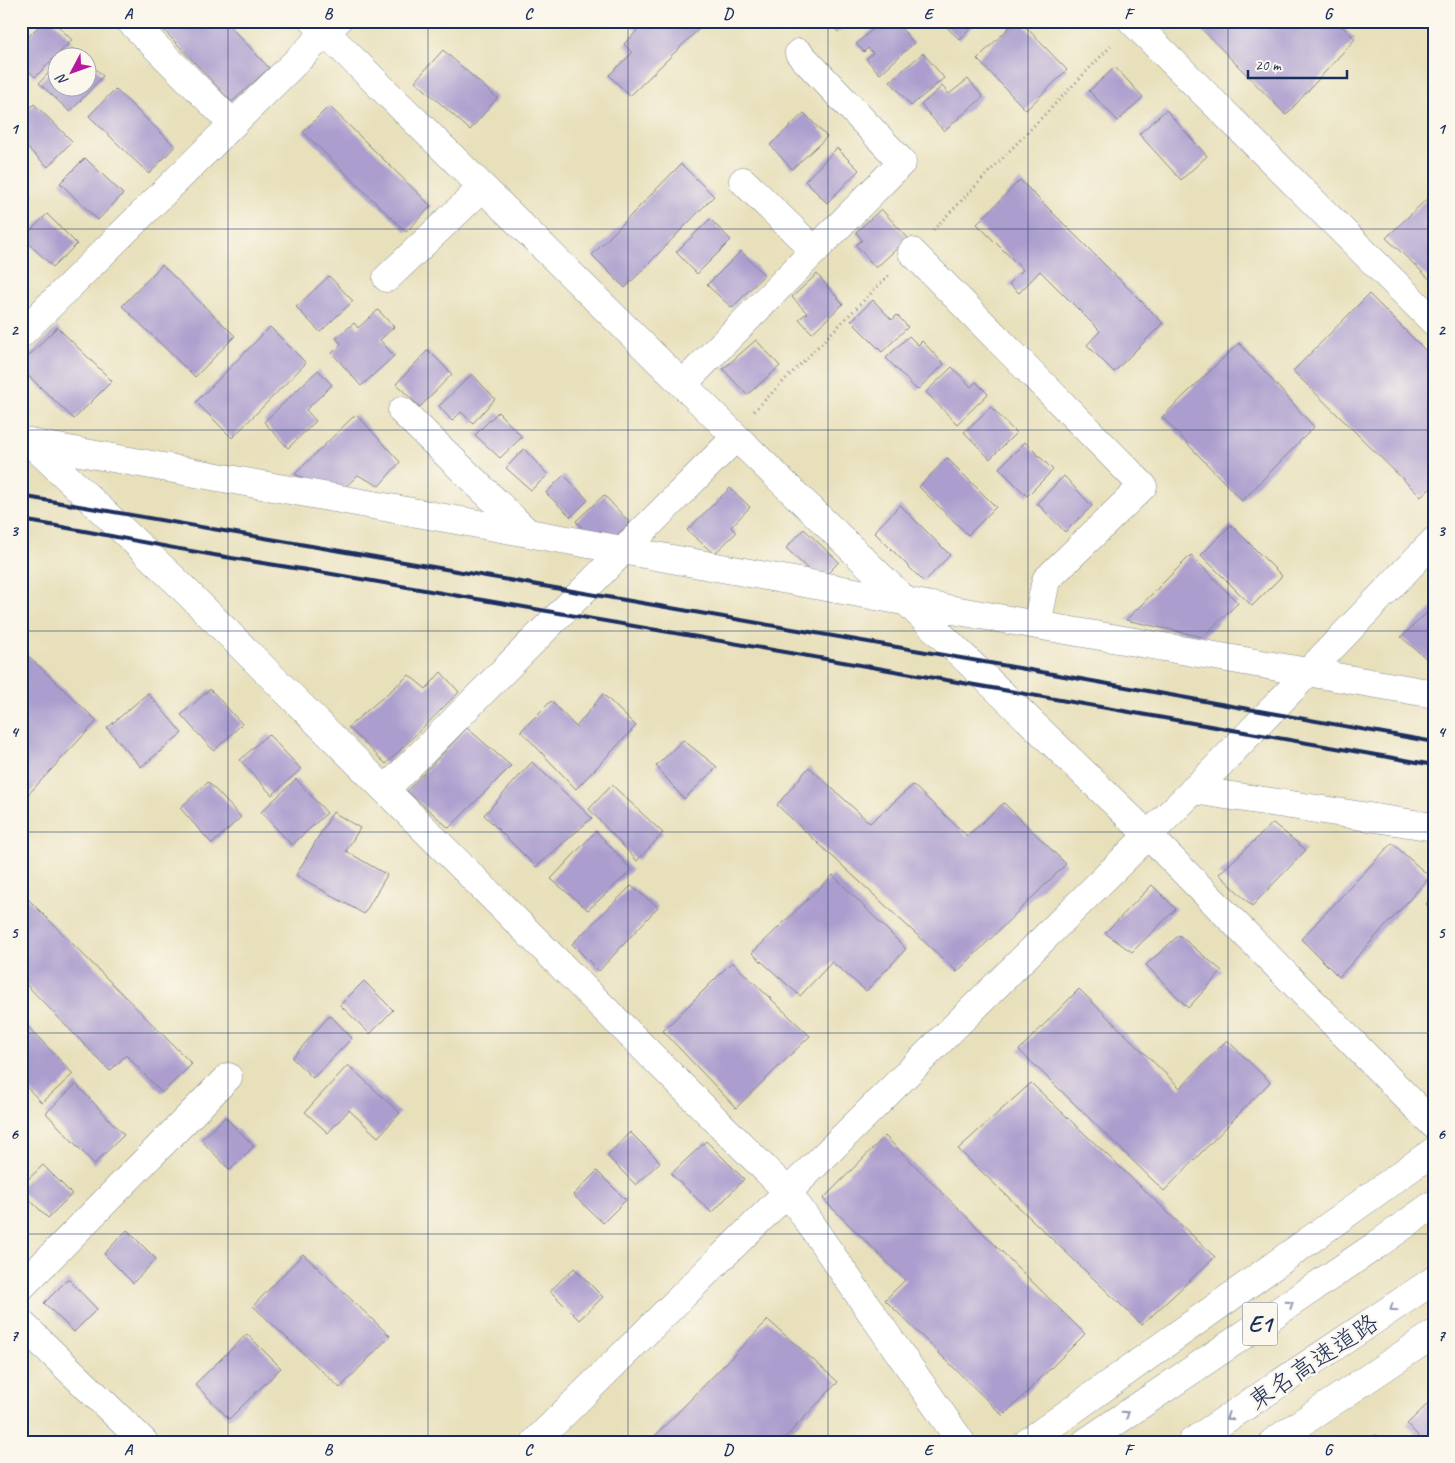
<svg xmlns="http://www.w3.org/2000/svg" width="1455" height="1463" viewBox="0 0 1455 1463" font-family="Caveat,'Klee One',sans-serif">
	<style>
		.building { fill: #ab9dce }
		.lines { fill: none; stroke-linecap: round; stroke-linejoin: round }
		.minor-casing { stroke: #82888c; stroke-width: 29 }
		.highway-casing { stroke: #82888c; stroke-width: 29 }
		.path { stroke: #82888c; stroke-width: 3; stroke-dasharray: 1 4; stroke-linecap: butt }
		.minor { stroke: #fff; stroke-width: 28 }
		.highway { stroke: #fff; stroke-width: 28 }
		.rail { stroke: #1b2f5e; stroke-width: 4 }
		.oneway { stroke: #8d97ae }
		.grid { fill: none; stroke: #1b2f5e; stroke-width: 1; stroke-opacity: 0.55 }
		.labels { text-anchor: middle; stroke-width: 5; stroke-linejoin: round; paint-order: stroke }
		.shield { fill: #fbf7ec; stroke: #5e6b89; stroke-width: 1 }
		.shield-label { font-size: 24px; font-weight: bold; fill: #1b2f5e }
		.street-label { font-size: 25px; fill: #1b2f5e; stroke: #fbf7ec }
		.neatline { fill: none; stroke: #1b2f5e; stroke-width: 2 }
		.grid-label { font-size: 16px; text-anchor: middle; font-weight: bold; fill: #1b2f5e }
	</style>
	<rect width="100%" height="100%" fill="#fbf7ec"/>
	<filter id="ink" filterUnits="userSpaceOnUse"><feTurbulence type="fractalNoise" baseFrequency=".02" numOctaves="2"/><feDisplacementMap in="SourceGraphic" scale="10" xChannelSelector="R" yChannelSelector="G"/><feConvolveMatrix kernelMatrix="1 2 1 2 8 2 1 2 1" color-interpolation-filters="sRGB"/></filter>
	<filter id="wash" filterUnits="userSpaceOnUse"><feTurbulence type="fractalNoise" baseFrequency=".0096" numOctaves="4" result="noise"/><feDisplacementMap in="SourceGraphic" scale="20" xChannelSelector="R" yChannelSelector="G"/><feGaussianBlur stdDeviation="1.12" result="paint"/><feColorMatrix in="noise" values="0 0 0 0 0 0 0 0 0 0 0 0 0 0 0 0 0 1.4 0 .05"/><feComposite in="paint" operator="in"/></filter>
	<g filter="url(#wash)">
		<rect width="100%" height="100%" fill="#e8e0bb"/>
		<g id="blocks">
			<path class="building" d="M44,21H53L72,40L35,77L21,64V44Z
				M161,21H225L269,68L232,102L158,24Z
				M627,21H707L630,96L609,75L632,53L624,44L637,31Z
				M829,21H851L838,32Z
				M882,21H899L897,23L914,43L880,74L866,59L873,53L868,48L864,52L856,44Z
				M940,21H977L960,40Z
				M1016,21H1020L1067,70L1026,110L977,59Z
				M1194,21H1337L1355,39L1286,115Z
				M72,48L83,58H63Z
				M443,50L497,98L470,130L415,81Z
				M923,53L944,78L911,106L890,81Z
				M88,62L103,76L70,112L39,83L58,63V88H88Z
				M1115,67L1143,97L1118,121L1089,91Z
				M968,79L983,97L944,131L921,105L942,86L949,94Z
				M115,89L175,146L149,174L89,116Z
				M34,104L72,141L48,167L21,142V118Z
				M329,106L431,206L406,232L303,132Z
				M1166,110L1207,156L1181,180L1139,134Z
				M804,113L827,137L792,169L770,145Z
				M837,148L859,170L827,203L805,181Z
				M85,158L123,194L98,220L60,183Z
				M681,164L714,196L625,288L592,255Z
				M1020,180L1163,323L1114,372L1087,345L1100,331L1040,271L1019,293L1009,284L1023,270L977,224Z
				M21,190L31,199L21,209Z
				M1434,192V283L1386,238Z
				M881,209L908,238L876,268L856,245L862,240L856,232Z
				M47,214L77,244L53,267L23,238Z
				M710,219L731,240L697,274L676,252Z
				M741,251L764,275L732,308L707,285Z
				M162,265L235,336L195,377L122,306Z
				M817,274L843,304L812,333L799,319L807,313L792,297Z
				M329,276L353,301L320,332L296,307Z
				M1369,294L1434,359V485L1421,497L1293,371Z
				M873,300L892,320L897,315L908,327L882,352L851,321Z
				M378,310L394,327L380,340L394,356L361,386L332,353L341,344L336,338L354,323L358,328Z
				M57,327L112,381L74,419L21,369V364Z
				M270,327L306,363L232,438L196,402Z
				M909,336L918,345L922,341L944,364L917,390L886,358Z
				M756,340L780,366L747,395L723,369Z
				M1239,343L1314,427L1242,501L1162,417Z
				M428,350L452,374L420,407L396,384Z
				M952,367L971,387L976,382L988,394L957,424L926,392Z
				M318,370L332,385L306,410L316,421L288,448L264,422Z
				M472,374L495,399L473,423L461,412L452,421L439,406Z
				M991,407L1016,433L990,459L964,432Z
				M498,412L522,437L500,458L475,435Z
				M356,414L400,462L379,486L358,475L338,494L295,474Z
				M1025,442L1053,470L1027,496L999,468Z
				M524,449L548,475L531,490L506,468Z
				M947,458L996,507L968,535L919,487Z
				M564,475L588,500L571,517L546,493Z
				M1064,476L1092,506L1065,532L1037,503Z
				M730,488L750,507L731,527L736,533L714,554L687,530Z
				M604,495L630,523L610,541L600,530L591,538L576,521Z
				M900,505L950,555L924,582L874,532Z
				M1231,525L1282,576L1252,606L1201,555Z
				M804,529L839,562L820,581L786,548Z
				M1191,555L1238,603L1203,637L1126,620Z
				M1431,609L1434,611V665L1401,637Z
				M21,649L97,721L21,802Z
				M441,672L459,692L386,764L348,727L409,675L426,689Z
				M210,689L242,724L214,751L181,715Z
				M148,693L182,733L141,767L107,728Z
				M603,694L636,726L576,789L521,731L551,701L576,727Z
				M467,728L511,766L449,828L407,791Z
				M268,734L301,769L272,795L240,760Z
				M683,740L717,767L684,799L656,766Z
				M532,762L592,818L536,867L484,815Z
				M809,767L870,823L913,785L967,836L1004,803L1066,864L957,972L777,805Z
				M296,779L327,813L292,845L261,812Z
				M208,782L241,817L212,844L180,808Z
				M612,785L663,833L637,861L589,809Z
				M333,812L360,828L346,851L387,875L364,914L296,875Z
				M1273,823L1306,850L1252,906L1219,874Z
				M596,831L632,870L588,910L551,879Z
				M1392,843L1430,877L1339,977L1301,939Z
				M833,875L906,949L866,991L832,962L800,996L752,953Z
				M1152,885L1176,909L1132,952L1105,933Z
				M631,886L658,907L599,971L572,944Z
				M1434,895V911L1426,904Z
				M27,898L192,1064L162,1093L126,1055L110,1071L21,979V902Z
				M1179,935L1222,971L1188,1008L1146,965Z
				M732,962L810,1036L736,1108L663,1031Z
				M364,981L393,1010L370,1034L340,1005Z
				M1079,989L1180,1088L1227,1040L1270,1082L1164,1191L1019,1050Z
				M330,1015L352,1038L313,1078L292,1058Z
				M21,1019L73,1074L42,1103L21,1081Z
				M348,1065L400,1113L378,1137L349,1110L328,1133L305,1112Z
				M1031,1083L1215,1257L1142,1325L958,1149Z
				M76,1084L124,1135L94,1164L46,1113Z
				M225,1117L254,1146L230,1170L201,1140Z
				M630,1132L660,1162L636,1185L607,1156Z
				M885,1136L1085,1334L1003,1416L885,1300L905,1280L823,1199Z
				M706,1141L744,1179L712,1213L671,1174Z
				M43,1165L72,1194L48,1218L21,1191V1186Z
				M597,1171L626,1200L603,1223L573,1195Z
				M127,1230L156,1259L133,1283L104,1254Z
				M303,1254L390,1336L340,1388L253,1306Z
				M574,1268L603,1297L579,1320L550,1291Z
				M68,1279L97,1309L74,1332L44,1303Z
				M768,1320L838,1382L781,1442H649Z
				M247,1334L281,1368L229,1419L195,1384Z
				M1434,1398V1442H1424L1407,1424Z
				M1377,1435L1380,1442H1361Z"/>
		</g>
	</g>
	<g filter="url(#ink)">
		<use href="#blocks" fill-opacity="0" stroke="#82888c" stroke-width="1"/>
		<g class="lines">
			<g class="minor-casing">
				<path id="minor" d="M130,21L233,124
					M314,21L732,433L1148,835L1434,1125
					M1132,21L1434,322
					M743,181L815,251
					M912,252L1143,486L1046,580L1037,625
					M387,278L482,188
					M21,334L337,21
					M683,384L902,162L799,53
					M402,411L528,533
					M30,442L175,580L788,1192L961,1442
					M30,443L1037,625L1434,694
					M386,789L736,437
					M1193,790L1434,827
					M21,1287L228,1077
					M21,1323L144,1442
					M535,1442L1219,765L1434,541
					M1028,1442L1434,1151
					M1273,1442L1434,1334"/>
			</g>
			<g class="highway-casing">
				<path id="highway" d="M1086,1442L1375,1246L1434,1204
					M1192,1442L1434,1280"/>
			</g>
			<path class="path" d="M933,230L1113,44
				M754,411L890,274"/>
			<use href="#minor" class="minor"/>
			<use href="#highway" class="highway"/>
			<path class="rail" d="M21,496L1019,668L1434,742
				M21,520C78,529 135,541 191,551C236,559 281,566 326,573C696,635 1064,702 1434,765"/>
		</g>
		<defs><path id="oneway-chevron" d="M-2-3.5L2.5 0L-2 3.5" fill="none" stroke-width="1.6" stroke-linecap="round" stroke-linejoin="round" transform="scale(1.25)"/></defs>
		<g class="oneway">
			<use href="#oneway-chevron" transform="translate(1290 1304) rotate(-34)"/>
			<use href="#oneway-chevron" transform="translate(1393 1308) rotate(146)"/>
			<use href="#oneway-chevron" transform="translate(1126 1414) rotate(-34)"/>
			<use href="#oneway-chevron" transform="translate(1229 1417) rotate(146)"/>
		</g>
	</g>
	<path class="grid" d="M228,21V1442M428,21V1442M628,21V1442M828,21V1442M1028,21V1442M1228,21V1442M21,229H1434M21,430H1434M21,631H1434M21,832H1434M21,1033H1434M21,1234H1434"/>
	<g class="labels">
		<rect class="shield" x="1242.5" y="1302.5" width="35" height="43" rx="4"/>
		<g class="shield-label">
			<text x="1260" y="1332">E1</text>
		</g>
		<g class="street-label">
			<text transform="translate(1313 1361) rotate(-34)" y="9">東名高速道路</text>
		</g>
	</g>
	<rect width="1455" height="1463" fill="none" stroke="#fbf7ec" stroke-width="55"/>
	<g transform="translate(72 72) rotate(229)"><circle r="24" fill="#fbf7ec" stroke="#a1a7b3"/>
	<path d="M0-4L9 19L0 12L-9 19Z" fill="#b5179e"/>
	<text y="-8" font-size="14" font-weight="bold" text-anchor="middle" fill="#1b2f5e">N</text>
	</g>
	<path d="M1248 70v8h99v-8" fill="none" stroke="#1b2f5e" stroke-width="2.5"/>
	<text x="1255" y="70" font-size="15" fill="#1b2f5e" stroke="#fbf7ec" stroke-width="4" paint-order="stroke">20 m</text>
	<rect x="28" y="28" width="1400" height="1408" class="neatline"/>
	<g class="grid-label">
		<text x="128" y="19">A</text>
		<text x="328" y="19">B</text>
		<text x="528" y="19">C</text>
		<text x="728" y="19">D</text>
		<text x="928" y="19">E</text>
		<text x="1128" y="19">F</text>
		<text x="1328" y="19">G</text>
		<text x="14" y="134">1</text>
		<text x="1441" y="134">1</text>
		<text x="14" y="335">2</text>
		<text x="1441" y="335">2</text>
		<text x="14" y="536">3</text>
		<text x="1441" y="536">3</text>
		<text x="14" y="737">4</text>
		<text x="1441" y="737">4</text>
		<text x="14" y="938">5</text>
		<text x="1441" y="938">5</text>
		<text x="14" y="1139">6</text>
		<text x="1441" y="1139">6</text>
		<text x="14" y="1341">7</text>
		<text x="1441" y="1341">7</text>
		<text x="128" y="1455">A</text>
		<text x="328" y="1455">B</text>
		<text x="528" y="1455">C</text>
		<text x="728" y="1455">D</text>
		<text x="928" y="1455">E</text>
		<text x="1128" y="1455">F</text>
		<text x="1328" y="1455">G</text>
	</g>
</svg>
